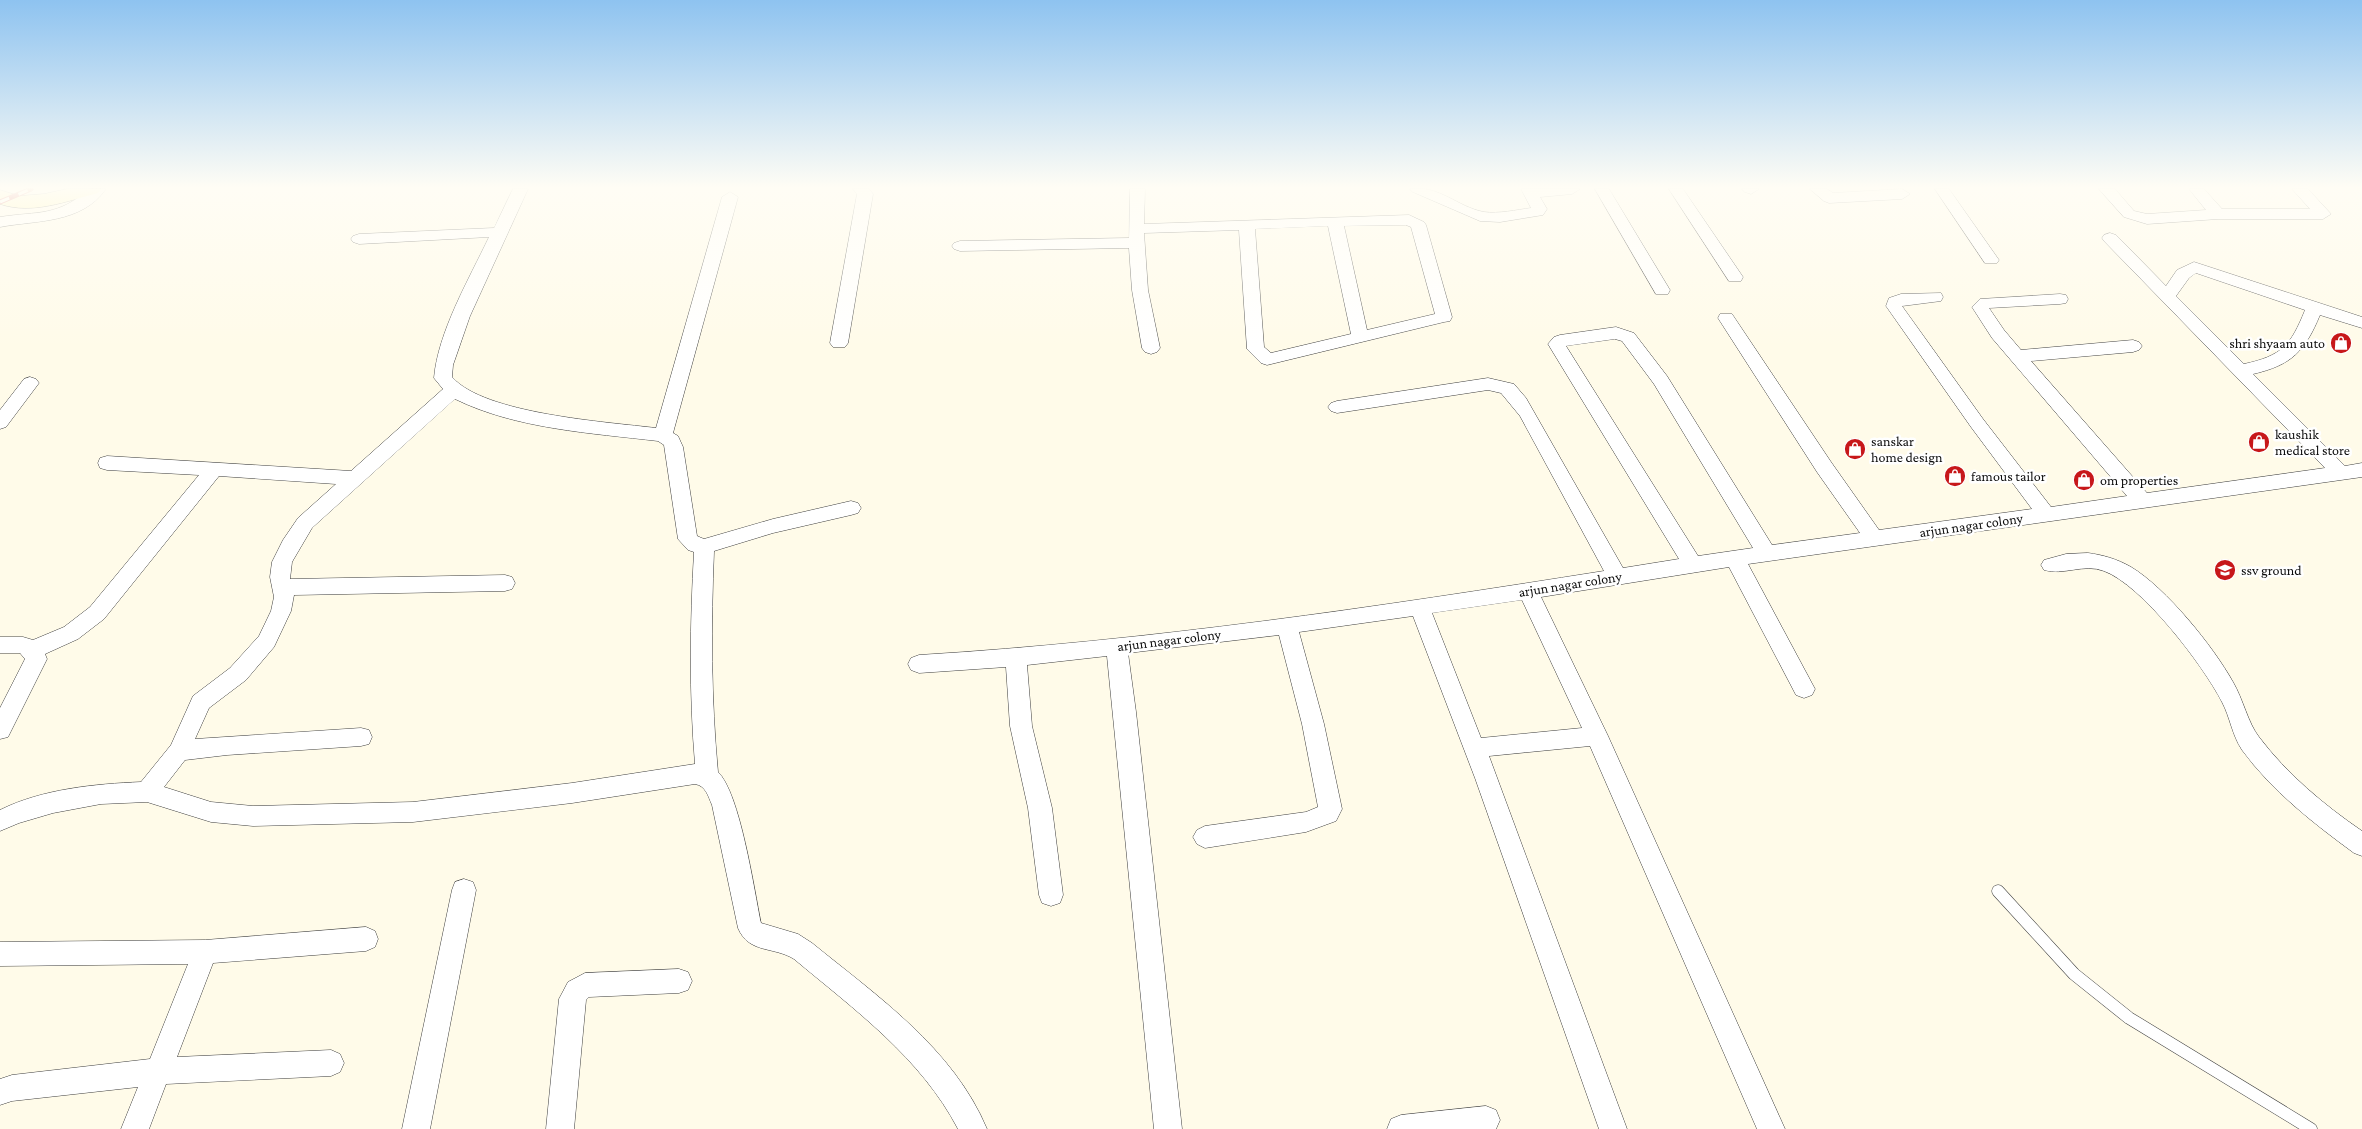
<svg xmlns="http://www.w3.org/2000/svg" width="2362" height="1129" viewBox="0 0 2362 1129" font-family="'Crimson Pro',serif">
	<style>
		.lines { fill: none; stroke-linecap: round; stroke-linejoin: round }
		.lane-casing { stroke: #3e3e3e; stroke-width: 13 }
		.street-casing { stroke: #3e3e3e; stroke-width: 1 }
		.secondary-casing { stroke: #2d2d2d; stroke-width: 1 }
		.lane { stroke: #fff; stroke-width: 12 }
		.street { fill: #fff; fill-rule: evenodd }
		.secondary { fill: #fff8a4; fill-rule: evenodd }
		.rail-casing { stroke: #c7171a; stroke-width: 5 }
		.rail { stroke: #fff; stroke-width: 3; stroke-dasharray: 10; stroke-linecap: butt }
		.labels { text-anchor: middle; stroke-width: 5; stroke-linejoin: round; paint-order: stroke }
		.poi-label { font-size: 14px; fill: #0b0b0b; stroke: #fff; text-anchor: start }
		.street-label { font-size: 14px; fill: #0b0b0b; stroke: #fff }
	</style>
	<rect width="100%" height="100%" fill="#fffbe9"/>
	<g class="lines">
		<g class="lane-casing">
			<path id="lane" d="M1998,891L2074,974L2129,1018L2311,1129"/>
		</g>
		<g class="street-casing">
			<path id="street" d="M89,189H106C81,224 37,220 0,227V217C39,211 57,217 89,189Z
				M513,189H528L470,316L453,365L452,377C484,414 607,422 656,428L722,197L730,192L738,197L673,433L678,436L683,447L697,536L704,539L773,519L851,501L858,503L861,508L858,513L851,515L773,533L714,551C711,625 711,698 718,772C740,793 754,889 761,923L798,934L812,943C877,996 953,1048 987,1129H958C921,1058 855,1010 794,959C773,946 749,954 738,928L712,805C708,796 706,786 695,784L572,803L413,822L253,826L211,822L147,802L101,804L53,813L19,823L0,831V810C42,789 95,784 141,782L171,745L193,696L230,668L259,636L271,611L274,597L270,577L272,562L283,540L298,518L336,484L219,476L104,619L78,639L45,654L47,659L8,737L0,739V708L25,659L20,653H0V637H23L33,640L64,627L90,607L199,475L107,470L100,468L98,463L100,458L107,456L351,471L443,389L434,378C438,332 469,279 489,237L359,244L353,242L351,239L353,236L359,234L494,228ZM455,399C516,429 591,433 658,441L664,445L678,539L688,550L694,552C690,623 689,693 695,764L572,783L413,802L253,806L211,802L164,787L185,760L227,755L361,746L369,744L372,737L369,730L361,728L195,739L209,708L246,680L274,647L291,611L294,595L505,591L512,589L515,583L512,577L505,575L290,579L292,562L312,528Z
				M853,189H869L873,194L848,343L845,347H833L830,343L857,194Z
				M1130,189H1145L1144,224L1409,215L1424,222L1426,225L1452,317L1450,321L1444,322L1267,365L1261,363L1247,349L1239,230L1144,233L1148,290L1160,348L1157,352L1151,354L1145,352L1142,348L1132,290L1129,248L960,251L954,249L952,246L954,243L960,241L1129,238ZM1406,225L1411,227L1435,314L1367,330L1344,226ZM1328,226L1351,334L1271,353L1264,347L1255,229Z
				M1410,189C1440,185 1457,207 1484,212C1499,214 1516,210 1531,208L1521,189H1580L1572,194L1540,197L1547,209L1543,215L1500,222L1480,221L1413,192Z
				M1595,189H1609L1670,290L1668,294H1656Z
				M1669,189H1683L1743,277L1741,281H1729Z
				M1742,189H1759L1751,194L1745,192Z
				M1810,189H1827L1833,193L1902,189L1910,194L1902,199L1829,203L1824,201Z
				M1935,189H1949L1999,260L1997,263H1985Z
				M2099,189H2115L2134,211L2147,214L2206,210L2189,189H2204L2222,209H2310L2292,189H2308L2331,214L2323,219H2218L2147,224L2124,217Z
				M2110,233L2116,235L2166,286L2177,270L2194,262L2362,317V328L2320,315C2305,351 2292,365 2253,374L2345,466L2362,463V477L1748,564L1815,689L1812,695L1804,698L1796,695L1729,567L1541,597L1608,736L1785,1129H1757L1590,746L1489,756L1627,1129H1599L1475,778L1413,616L1299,632L1324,724L1342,809L1336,821L1306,832L1205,848L1197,844L1193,837L1197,830L1205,826L1306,812L1318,807L1302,724L1279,635L1128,653L1136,712L1182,1129H1154L1107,656L1027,665L1032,726L1052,808L1063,895L1060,903L1051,906L1042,903L1039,895L1028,808L1010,726L1006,667L919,673L911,670L908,664L911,658L919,655C1149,641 1377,607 1604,571L1520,416L1501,393L1488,390L1337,413L1331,411L1328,407L1331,403L1337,401L1488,378L1514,384L1526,398L1623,568L1679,559L1548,344L1554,337L1560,335L1616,327L1634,333L1667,376L1772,545L1860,533L1817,472L1718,318L1720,314H1732L1831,462L1879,530L2032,509L1971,427L1886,306L1889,298L1901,294L1941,293L1943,297L1941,301L1902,306L1983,419L2051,507L2127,496L1992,338L1972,307L1980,299L2060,294L2066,295L2068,299L2066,303L2060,304L1989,308L2004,330L2021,350L2133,340L2139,342L2142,346L2139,350L2133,352L2031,361L2147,493L2325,468L2104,241L2102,238L2104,235ZM2196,273L2305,310C2291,345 2282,356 2244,364L2176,296L2189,278ZM1615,339L1622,341L1654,384L1753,548L1698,556L1566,346ZM1522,600L1582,728L1481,738L1432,613Z
				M30,377L36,379L39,383L6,427L0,429V410L24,379Z
				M2088,553C2103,555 2117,559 2131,567C2166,588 2213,646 2233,682C2243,699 2248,723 2259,737C2287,774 2324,805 2362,831V856L2354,853C2313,823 2272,791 2242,750C2232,735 2230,717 2222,702C2203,665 2142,585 2104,571C2084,563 2063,576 2044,570L2041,565L2044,560L2066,554Z
				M464,879L473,882L476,890L430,1129H402L452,890L455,882Z
				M366,927L375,931L378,939L375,947L366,951L213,963L177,1057L331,1050L340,1054L344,1063L340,1072L331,1076L166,1084L149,1129H121L138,1087L12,1101L0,1105V1079L12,1075L150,1059L188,964L0,966V942L205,940Z
				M679,969L688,972L692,981L688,990L679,993L589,997L586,1000L574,1129H546L559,999L568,982L585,973Z
				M1486,1106L1496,1110L1500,1120L1496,1129H1387L1391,1119L1401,1115Z"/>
		</g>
		<g class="secondary-casing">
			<path id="secondary" d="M67,189H101L98,193C67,201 32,215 0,204V190L19,196L44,194Z"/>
		</g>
		<use href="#lane" class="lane"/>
		<use href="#street" class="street"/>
		<use href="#secondary" class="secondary"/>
		<g class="rail-casing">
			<path id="rail" d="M0,202L31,189"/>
		</g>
		<use href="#rail" class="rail"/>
	</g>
	<linearGradient id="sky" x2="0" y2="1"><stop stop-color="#8ec3f0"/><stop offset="0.54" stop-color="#fffdf5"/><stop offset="1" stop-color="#fffdf5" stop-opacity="0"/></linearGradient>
	<rect width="2362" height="347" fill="url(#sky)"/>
	<defs>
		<g id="shop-disc" transform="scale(1.125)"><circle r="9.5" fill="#c7171a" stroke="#fff"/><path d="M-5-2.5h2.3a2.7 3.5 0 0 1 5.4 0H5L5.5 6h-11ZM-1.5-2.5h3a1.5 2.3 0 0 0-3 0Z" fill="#fff"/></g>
		<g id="university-disc" transform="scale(1.125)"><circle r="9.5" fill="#c7171a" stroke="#fff"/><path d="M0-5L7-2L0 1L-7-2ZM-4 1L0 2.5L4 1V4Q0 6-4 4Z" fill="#fff"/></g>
	</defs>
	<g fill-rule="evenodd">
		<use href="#shop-disc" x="2341" y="343"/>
		<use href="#shop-disc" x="2259" y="442"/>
		<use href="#shop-disc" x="1855" y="449"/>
		<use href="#shop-disc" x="1955" y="476"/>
		<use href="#shop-disc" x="2084" y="480"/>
		<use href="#university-disc" x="2225" y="570"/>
	</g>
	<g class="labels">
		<g class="poi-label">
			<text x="2325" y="348" text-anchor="end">shri shyaam auto</text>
			<text x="2275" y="439">kaushik<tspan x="2275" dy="16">medical store</tspan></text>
			<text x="1871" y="446">sanskar<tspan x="1871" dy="16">home design</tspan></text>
			<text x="1971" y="481">famous tailor</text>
			<text x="2100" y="485">om properties</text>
			<text x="2241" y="575">ssv ground</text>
		</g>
		<g class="street-label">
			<text transform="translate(1971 525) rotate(-8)" y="5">arjun nagar colony</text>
			<text transform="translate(1570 584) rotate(-9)" y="5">arjun nagar colony</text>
			<text transform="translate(1169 640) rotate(-7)" y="5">arjun nagar colony</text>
		</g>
	</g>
</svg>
